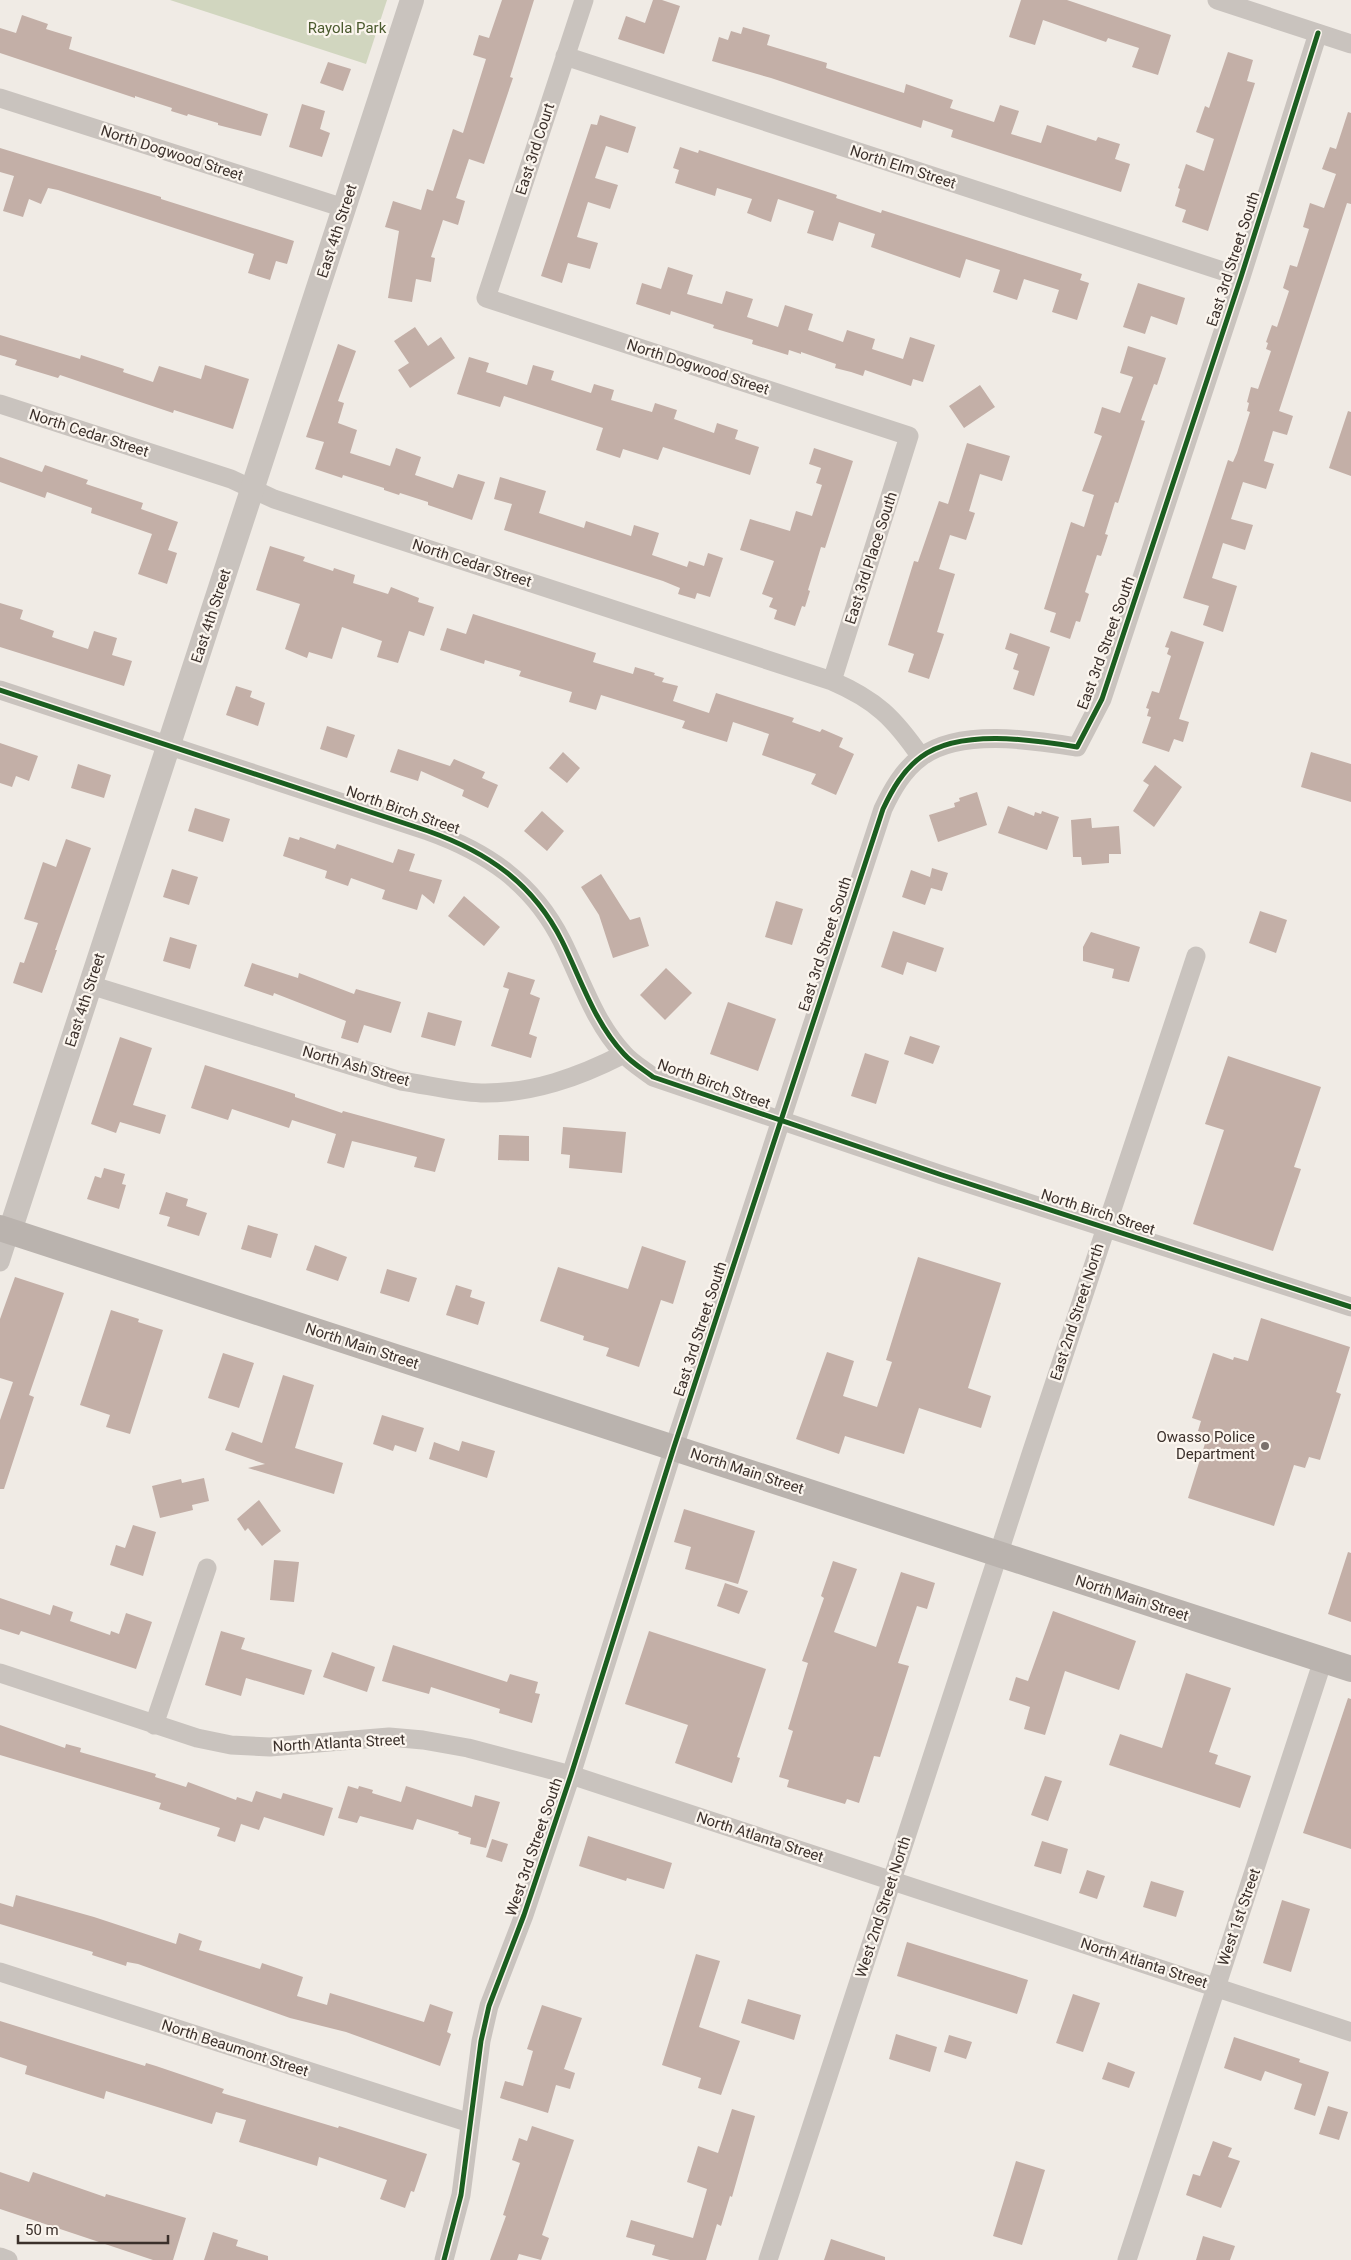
<svg xmlns="http://www.w3.org/2000/svg" width="1351" height="2260" viewBox="0 0 1351 2260" font-family="Roboto,sans-serif">
	<style>
		.green { fill: #d1d6bf }
		.building { fill: #c3afa7 }
		.lines { fill: none; stroke-linecap: round; stroke-linejoin: round }
		.minor { stroke: #c9c3be; stroke-width: 19 }
		.tertiary { stroke: #c9c3be; stroke-width: 24 }
		.secondary { stroke: #bab3ae; stroke-width: 26 }
		.cycleway-casing { stroke: #fbf5ee; stroke-width: 8 }
		.cycleway { stroke: #1b5e20; stroke-width: 5 }
		.poi-dot { fill: #7a716c; stroke: #fbf5ee; stroke-width: 2 }
		.labels { text-anchor: middle; stroke-width: 4.5; stroke-linejoin: round; paint-order: stroke }
		.park-label { font-size: 15px; fill: #4a5a2e; stroke: #fbf5ee }
		.street-label { font-size: 15px; fill: #3b302b; stroke: #fbf5ee }
		.poi-label { font-size: 15px; fill: #3b302b; stroke: #fbf5ee; text-anchor: end }
	</style>
	<rect width="100%" height="100%" fill="#f0ebe5"/>
	<path class="green" d="M170,0H387L366,64Z"/>
	<path class="building" d="M502,0H534L510,77L513,78L484,164L469,159L456,198L465,201L458,225L443,220L431,257L435,258L431,282L416,279L412,302L388,298L399,231L385,227L393,201L421,210L427,189L433,191L453,129L463,133L486,59L473,55L479,35L489,38Z
		M653,0H662L680,6L664,54L618,39L626,16L645,23Z
		M1021,0H1067L1171,35L1158,75L1132,67L1139,48L1108,38L1106,42L1043,20L1035,45L1009,37Z
		M22,15L48,24L46,29L72,37L69,49L268,114L261,136L218,125V123L188,114L187,116L171,111L172,108L135,96V98L0,53V28L16,33Z
		M743,27L770,35L767,45L827,63L826,68L904,93L906,84L953,100L950,108L994,122L1000,105L1019,111L1011,134L1041,143L1047,125L1096,141L1098,137L1120,144L1115,159L1130,164L1121,192L951,137L953,130L923,120L921,128L771,78L712,61L719,37L728,40L731,31L741,34Z
		M1228,52L1253,60L1247,81L1255,83L1208,231L1182,222L1186,210L1175,206L1180,189L1178,188L1186,164L1204,171L1214,139L1196,132L1205,106L1209,108Z
		M328,62L351,69L343,91L320,83Z
		M302,104L325,111L320,129L330,133L322,157L289,147Z
		M1348,112L1351,113V204L1347,203L1279,411L1293,416L1287,435L1273,431L1264,461L1274,464L1266,489L1243,482L1231,519L1253,525L1245,550L1223,543L1212,578L1237,586L1223,632L1203,625L1209,606L1183,598L1228,460L1233,462L1237,453L1250,412L1247,411L1249,403L1247,402L1251,387L1258,389L1271,351L1266,349L1268,343L1266,342L1272,325L1277,327L1289,291L1283,288L1290,265L1297,267L1309,229L1303,227L1310,203L1324,208L1336,174L1322,169L1330,147L1336,149Z
		M600,115L636,127L628,153L606,146L595,178L618,185L610,209L588,202L577,237L598,243L590,269L568,263L562,283L541,276L591,124L597,125Z
		M680,147L698,153L699,150L837,195L836,198L881,213L882,210L1082,274L1080,280L1089,283L1077,320L1052,312L1059,290L1024,279L1017,300L993,292L1000,270L966,259L960,278L871,247L875,234L839,222L833,241L807,233L814,211L778,199L771,222L747,213L752,199L717,188L715,196L675,183L679,170L673,168Z
		M0,148L161,197V199L294,241L287,264L276,261L270,280L248,273L254,254L58,190L48,188L41,204L29,199L23,217L3,211L14,176L0,172Z
		M668,267L693,275L687,294L722,304L726,291L753,299L747,317L778,327L785,305L813,314L808,330L843,342L847,330L875,339L872,349L903,359L910,337L935,345L923,382L913,379L911,386L865,370L863,376L851,372L835,368L836,364L801,352V354L789,350L788,355L752,344L753,340L713,328L714,325L671,311L670,315L636,304L642,283L661,289Z
		M1138,283L1185,298L1177,325L1151,316L1145,334L1123,327Z
		M415,327L428,346L441,337L455,358L410,388L398,370L409,363L394,341Z
		M0,335L80,359L81,355L124,369L123,372L153,382L159,366L201,379L205,365L249,379L233,429L174,410L173,413L60,375L58,378L15,365L17,360L0,355Z
		M338,344L356,351L338,401L344,403L338,423L357,430L350,453L390,466L396,448L421,457L415,475L453,488L458,474L485,482L472,520L428,505V502L400,493L399,495L384,490V488L343,475L342,478L315,469L324,442L306,437Z
		M1128,346L1166,358L1157,385L1154,384L1141,420L1145,421L1118,503L1115,502L1105,534L1108,535L1101,556L1097,555L1085,592L1089,594L1080,622L1076,621L1070,639L1050,632L1056,613L1044,609L1071,522L1084,527L1094,495L1082,491L1102,436L1094,433L1102,407L1120,413L1133,377L1120,373Z
		M469,357L489,363L486,372L527,385L533,365L554,371L551,380L591,393L594,384L614,390L611,400L652,412L655,403L677,410L674,419L714,433L717,423L738,430L735,439L759,447L750,475L663,447L658,460L623,449L620,458L596,450L603,428L504,396L500,407L457,394Z
		M980,385L995,407L964,428L949,406Z
		M1348,411L1351,412V476L1329,468Z
		M967,443L1010,456L1002,481L980,474L969,511L975,513L966,540L950,535L939,569L955,574L937,632L944,634L929,679L908,672L914,654L888,645L914,561L918,562L939,501L948,504Z
		M814,448L853,461L825,548L821,547L808,590L810,591L805,607L802,606L795,626L774,619L777,610L769,607L773,598L762,594L774,561L740,550L750,519L790,531L796,511L812,516L822,485L816,483L821,468L809,464Z
		M0,457L42,472L45,465L88,480L86,484L143,503L141,509L178,522L168,550L177,553L167,584L138,574L152,534L91,513L92,508L47,492L45,498L0,482Z
		M500,477L546,491L539,513L584,528L586,521L631,536L634,525L659,533L652,555L687,567L689,561L704,566L708,553L723,558L710,597L697,593L695,599L678,594L680,588L663,581L504,530L512,504L494,499Z
		M270,546L305,557L303,561L333,571L334,568L355,575L353,583L388,594L391,587L419,598L418,602L434,607L424,636L409,631L398,663L377,657L382,641L342,627L332,659L309,652L307,658L285,649L300,604L256,590Z
		M0,603L23,610L20,619L54,631L52,637L88,649L94,631L117,638L112,655L132,661L124,686L0,647Z
		M473,614L596,653L593,662L633,674L635,667L655,673L654,675L664,678L662,682L678,686L673,701L709,713L716,693L794,718L792,722L820,732L822,729L843,738L839,747L854,754L836,795L811,784L816,774L762,755L769,734L733,722L727,742L682,728L685,721L601,695L596,710L569,702L572,692L519,676L521,671L485,660L484,664L440,650L447,628L466,634Z
		M1171,631L1204,642L1179,719L1189,722L1183,742L1174,739L1169,752L1142,743L1151,717L1147,716L1149,709L1146,708L1152,691L1159,693L1171,656L1167,654L1169,648L1165,647Z
		M1010,633L1050,647L1034,696L1013,689L1019,671L1013,669L1018,654L1005,649Z
		M236,686L252,691L250,697L265,703L258,726L226,715Z
		M327,726L355,735L347,758L320,749Z
		M0,743L38,756L29,781L16,776L12,787L0,783Z
		M398,749L450,766L454,759L485,772L482,778L498,785L488,808L462,796L464,790L421,771L418,781L390,772Z
		M563,752L580,768L567,783L549,768Z
		M1311,752L1351,764V802L1301,787Z
		M78,764L111,775L104,798L71,788Z
		M1155,765L1182,787L1154,827L1133,811L1149,785L1143,781Z
		M977,792L987,825L938,842L929,815L955,807L954,803L960,801L959,798Z
		M1008,806L1034,816L1035,812L1041,814L1042,811L1059,817L1047,850L998,833Z
		M195,808L230,819L223,842L188,831Z
		M542,811L564,831L547,851L524,831Z
		M1091,818L1092,828L1119,826L1121,854H1109V863L1082,865L1081,857H1073L1071,820Z
		M289,837L299,840L300,837L335,849L337,844L393,863L398,849L415,854L409,871L442,880L434,904L422,894L417,910L382,899L385,890L351,878L348,886L325,878L327,871L283,856Z
		M66,839L91,848L55,950H57L42,993L13,983L20,962L24,963L38,923L24,919L43,862L56,867Z
		M932,868L948,873L942,891L931,888L925,905L902,897L911,870L930,877Z
		M172,869L198,877L189,905L163,897Z
		M601,874L630,920L640,917L649,946L613,958L599,915L581,887Z
		M464,896L500,927L484,946L448,916Z
		M776,901L803,909L792,945L765,937Z
		M1260,911L1287,920L1276,953L1249,943Z
		M893,931L944,948L936,972L907,962L903,975L881,967Z
		M1091,932L1140,947L1129,982L1112,978L1114,969L1083,961V947Z
		M170,937L197,945L190,969L163,961Z
		M252,963L298,978L299,973L354,994L356,989L401,1002L391,1033L364,1025L358,1043L341,1038L346,1021L274,993L273,996L244,986Z
		M666,968L692,993L665,1020L640,995Z
		M508,972L535,980L530,994L540,998L529,1034L537,1037L531,1058L491,1046L509,989L503,987Z
		M728,1002L776,1019L758,1071L710,1054Z
		M428,1012L462,1021L455,1046L421,1037Z
		M910,1036L940,1046L933,1064L904,1054Z
		M120,1037L152,1048L133,1105L166,1115L160,1134L120,1122L116,1133L91,1124Z
		M865,1053L889,1061L876,1104L851,1096Z
		M1228,1056L1321,1087L1294,1167L1301,1169L1273,1251L1193,1224L1224,1130L1205,1124Z
		M205,1065L295,1094V1097L342,1113L343,1111L445,1139L435,1172L414,1167L417,1157L352,1141L344,1168L327,1163L336,1134L292,1120L289,1128L232,1109L228,1120L191,1108Z
		M563,1127L626,1132L622,1173L569,1168L570,1155L561,1154Z
		M499,1135L529,1136V1161L498,1160Z
		M104,1168L125,1174L122,1184L126,1185L119,1209L87,1199L95,1176L101,1178Z
		M166,1192L188,1199L186,1206L207,1213L199,1236L167,1226L170,1217L159,1214Z
		M248,1225L278,1234L271,1258L241,1249Z
		M315,1245L347,1257L338,1281L306,1270Z
		M642,1246L686,1261L673,1304L661,1300L639,1367L606,1356L609,1348L583,1340L584,1336L540,1321L558,1267L628,1289Z
		M918,1257L1001,1283L968,1388L991,1396L981,1428L919,1408L904,1454L845,1436L839,1454L796,1439L827,1352L854,1361L843,1396L877,1407L892,1362L886,1360Z
		M387,1269L417,1278L409,1302L380,1293Z
		M15,1277L64,1293L29,1395L34,1397L4,1489H0V1420L13,1382L0,1378V1319Z
		M456,1285L472,1290L470,1297L485,1302L478,1325L446,1315Z
		M111,1310L139,1319L138,1322L163,1330L130,1434L106,1427L110,1415L80,1405Z
		M1261,1318L1350,1347L1336,1392L1341,1394L1320,1460L1309,1457L1305,1468L1294,1465L1274,1526L1188,1498L1208,1434L1198,1431L1201,1421L1192,1418L1213,1353L1233,1360L1234,1357L1248,1361Z
		M223,1353L254,1363L239,1408L208,1398Z
		M283,1375L314,1385L295,1448L343,1463L334,1494L248,1468L265,1464L225,1450L232,1432L262,1443Z
		M382,1415L424,1428L416,1452L395,1445L393,1451L373,1444Z
		M462,1441L495,1451L487,1478L429,1459L434,1442L459,1451Z
		M204,1478L209,1501L192,1505L193,1510L160,1518L152,1486L181,1479L182,1483Z
		M259,1500L281,1531L262,1546L248,1528L245,1531L237,1519Z
		M684,1509L755,1531L738,1584L685,1569L691,1547L674,1542Z
		M133,1525L156,1532L143,1576L110,1565L116,1545L125,1548Z
		M1348,1552L1351,1553V1622L1328,1614Z
		M274,1560L299,1562L294,1602L270,1600Z
		M833,1561L857,1569L834,1632L876,1647L901,1572L935,1583L927,1609L917,1606L898,1663L909,1666L880,1757L874,1756L859,1803L847,1799L845,1804L787,1787L789,1780L779,1777L793,1731L788,1729L808,1663L802,1661L824,1598L821,1596Z
		M725,1583L748,1591L739,1614L717,1606Z
		M0,1598L50,1615L53,1605L73,1612L70,1621L110,1635L111,1631L119,1634L126,1613L152,1622L136,1669L21,1631L19,1635L0,1629Z
		M1053,1611L1136,1641L1119,1690L1065,1671L1045,1735L1024,1729L1030,1707L1009,1700L1016,1677L1028,1681Z
		M221,1631L245,1638L241,1649L312,1670L304,1695L246,1678L241,1696L205,1685Z
		M649,1631L766,1669L737,1757L740,1758L732,1783L675,1763L688,1725L625,1704Z
		M393,1645L507,1682L510,1674L538,1682L535,1693L540,1694L532,1723L499,1713L500,1709L431,1687L429,1694L382,1681Z
		M332,1652L375,1667L367,1692L323,1677Z
		M1186,1673L1231,1688L1209,1752L1218,1755L1215,1764L1251,1776L1240,1808L1109,1765L1120,1734L1162,1748Z
		M1348,1698L1351,1699V1849L1303,1833Z
		M0,1725L65,1748L66,1744L81,1748L80,1752L156,1774L155,1777L186,1787L188,1782L236,1800L237,1797L252,1802L256,1791L281,1799L283,1793L333,1808L324,1836L264,1817L259,1830L241,1824L235,1842L217,1836L220,1828L159,1809L161,1803L0,1755Z
		M1045,1776L1062,1781L1048,1821L1031,1815Z
		M348,1786L358,1789L359,1786L373,1790L372,1793L401,1802L406,1786L472,1807L475,1795L500,1802L486,1848L470,1844L471,1838L458,1834L459,1832L417,1819L413,1830L360,1816L357,1823L338,1818Z
		M588,1836L672,1863L664,1889L627,1878L626,1881L579,1866Z
		M492,1839L508,1844L502,1862L486,1857Z
		M1042,1841L1068,1849L1061,1874L1034,1866Z
		M1087,1870L1105,1876L1097,1899L1079,1893Z
		M1151,1881L1184,1891L1176,1917L1143,1907Z
		M16,1895L94,1917L176,1944L179,1933L202,1941L199,1950L260,1969L262,1963L303,1977L297,1996L327,2005L330,1993L424,2022L430,2004L453,2012L447,2032L451,2034L440,2066L346,2032L290,2018L138,1964L127,1962L126,1966L92,1955L93,1952L0,1924V1903L13,1907Z
		M1282,1900L1310,1909L1291,1972L1263,1963Z
		M907,1942L1028,1980L1017,2014L897,1976Z
		M696,1954L720,1961L699,2027L740,2041L721,2095L698,2088L701,2078L662,2065Z
		M1073,1994L1100,2003L1083,2052L1056,2043Z
		M748,1999L801,2015L794,2040L741,2023Z
		M542,2005L582,2018L564,2069L575,2073L570,2089L556,2085L548,2113L500,2098L505,2081L523,2086L533,2051L527,2049Z
		M0,2021L145,2066L146,2063L156,2066L224,2089L222,2093L338,2128L339,2126L427,2154L414,2192L411,2191L405,2208L380,2199L387,2180L319,2157L317,2166L239,2142L246,2120L216,2112L212,2124L106,2091L104,2099L25,2074L27,2066L0,2057Z
		M896,2034L937,2047L930,2072L889,2059Z
		M949,2035L972,2042L966,2059L944,2052Z
		M1234,2037L1300,2059L1299,2062L1329,2072L1315,2116L1294,2109L1302,2084L1265,2071L1261,2081L1224,2068Z
		M1108,2062L1135,2072L1129,2088L1102,2079Z
		M1328,2106L1348,2112L1339,2140L1319,2134Z
		M732,2109L755,2116L732,2197L730,2196L721,2226L717,2224L706,2260H670L652,2255L655,2245L626,2237L631,2220L693,2238L707,2189L687,2182L698,2146L718,2153Z
		M532,2126L574,2140L542,2235L549,2238L541,2260L519,2254L517,2260H490L506,2216L503,2215L520,2163L512,2160L519,2138L527,2141Z
		M1213,2141L1232,2148L1228,2157L1240,2161L1221,2208L1186,2195L1193,2174L1200,2176Z
		M1016,2161L1045,2170L1022,2245L993,2236Z
		M0,2172L29,2182L33,2172L105,2197L106,2194L186,2218L173,2260H153L0,2209Z
		M213,2232L238,2240L236,2246L268,2256V2260H204Z
		M1203,2236L1235,2246L1230,2260H1196Z
		M831,2239L885,2257V2260H824Z"/>
	<g class="lines">
		<path class="minor" d="M584,0L486,298L909,436L832,681
			M1217,0L1351,44
			M565,56L1241,277
			M0,98L344,208
			M0,404L231,479L274,499L832,681C876,700 894,718 921,757
			M0,690L428,831C487,852 533,883 562,941C581,979 594,1022 624,1054C632,1063 644,1070 653,1077L942,1175L1351,1307
			M90,985L401,1081C428,1085 455,1092 481,1093C532,1094 579,1077 624,1054
			M0,1262L10,1231
			M0,1673L197,1738L231,1745L270,1747L389,1737L423,1740L468,1748L571,1775L1351,2032
			M154,1725L207,1568
			M0,1972L470,2123
			M0,2257L8,2260
			M444,2260L461,2195L481,2041L489,2006L524,1915L571,1775L674,1447L883,809C892,790 903,770 921,757C960,728 1033,740 1077,747L1102,699L1241,277L1318,33
			M768,2260L1031,1454L1196,956
			M1127,2260L1323,1660"/>
		<path class="tertiary" d="M10,1231L412,0"/>
		<path class="secondary" d="M0,1228L1351,1669"/>
		<g class="cycleway-casing">
			<path id="cycleway" d="M0,690L428,831C487,852 533,883 562,941C581,979 594,1022 624,1054C632,1063 644,1070 653,1077L942,1175L1351,1307
				M444,2260L461,2195L481,2041L489,2006L524,1915L571,1775L674,1447L883,809C892,790 903,770 921,757C960,728 1033,740 1077,747L1102,699L1241,277L1318,33"/>
		</g>
		<use href="#cycleway" class="cycleway"/>
	</g>
	<circle class="poi-dot" cx="1265" cy="1446" r="5"/>
	<g class="labels">
		<g class="park-label">
			<text x="347" y="33">Rayola Park</text>
		</g>
		<g class="street-label">
			<text transform="translate(535 149) rotate(-72)" y="5">East 3rd Court</text>
			<text transform="translate(172 153) rotate(18)" y="5">North Dogwood Street</text>
			<text transform="translate(903 167) rotate(18)" y="5">North Elm Street</text>
			<text transform="translate(337 231) rotate(-72)" y="5">East 4th Street</text>
			<text transform="translate(1233 259) rotate(-72)" y="5">East 3rd Street South</text>
			<text transform="translate(698 367) rotate(18)" y="5">North Dogwood Street</text>
			<text transform="translate(89 433) rotate(18)" y="5">North Cedar Street</text>
			<text transform="translate(871 558) rotate(-72)" y="5">East 3rd Place South</text>
			<text transform="translate(472 563) rotate(18)" y="5">North Cedar Street</text>
			<text transform="translate(211 616) rotate(-72)" y="5">East 4th Street</text>
			<text transform="translate(1106 643) rotate(-70)" y="5">East 3rd Street South</text>
			<text transform="translate(403 810) rotate(19)" y="5">North Birch Street</text>
			<text transform="translate(825 944) rotate(-72)" y="5">East 3rd Street South</text>
			<text transform="translate(85 1000) rotate(-72)" y="5">East 4th Street</text>
			<text transform="translate(356 1066) rotate(16)" y="5">North Ash Street</text>
			<text transform="translate(714 1084) rotate(20)" y="5">North Birch Street</text>
			<text transform="translate(1098 1212) rotate(18)" y="5">North Birch Street</text>
			<text transform="translate(1077 1312) rotate(-72)" y="5">East 2nd Street North</text>
			<text transform="translate(700 1329) rotate(-72)" y="5">East 3rd Street South</text>
			<text transform="translate(362 1346) rotate(18)" y="5">North Main Street</text>
			<text transform="translate(747 1471) rotate(18)" y="5">North Main Street</text>
			<text transform="translate(1132 1598) rotate(18)" y="5">North Main Street</text>
			<text transform="translate(339 1743) rotate(-3)" y="5">North Atlanta Street</text>
			<text transform="translate(760 1837) rotate(18)" y="5">North Atlanta Street</text>
			<text transform="translate(534 1847) rotate(-71)" y="5">West 3rd Street South</text>
			<text transform="translate(883 1907) rotate(-72)" y="5">West 2nd Street North</text>
			<text transform="translate(1239 1917) rotate(-71)" y="5">West 1st Street</text>
			<text transform="translate(1144 1963) rotate(18)" y="5">North Atlanta Street</text>
			<text transform="translate(235 2048) rotate(18)" y="5">North Beaumont Street</text>
		</g>
		<g class="poi-label">
			<text x="1255" y="1442">Owasso Police<tspan x="1255" dy="17">Department</tspan></text>
		</g>
	</g>
	<path d="M18 2235v8h150v-8" fill="none" stroke="#3b302b" stroke-width="2.5"/>
	<text x="25" y="2235" font-size="15" fill="#3b302b" stroke="#fbf5ee" stroke-width="4" paint-order="stroke">50 m</text>
</svg>
